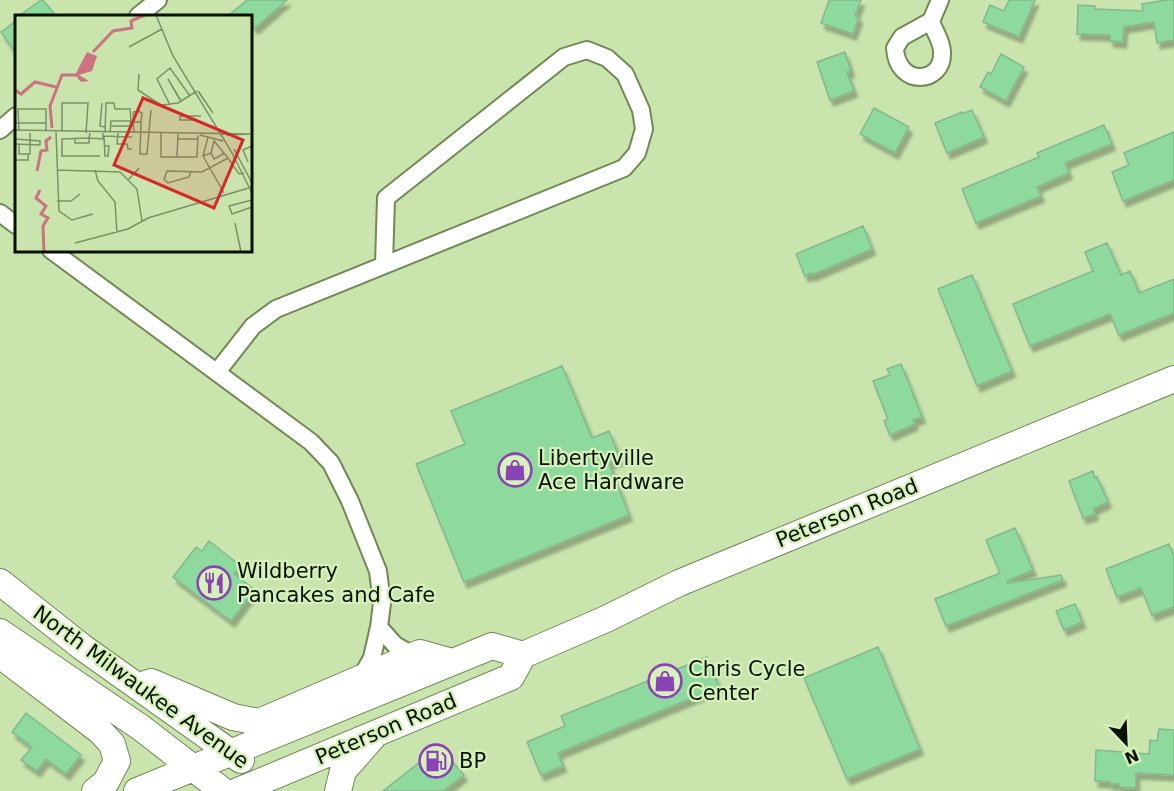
<svg xmlns="http://www.w3.org/2000/svg" width="1174" height="791" viewBox="0 0 1174 791" font-family="'DejaVu Sans',sans-serif">
	<style>
		.building { fill: #8ed99d; stroke: #85b78e; stroke-width: 1.5; filter: url(#shadow) }
		.lines { fill: none; stroke-linecap: round; stroke-linejoin: round }
		.street-casing { stroke: #708955; stroke-width: 20 }
		.primary-casing { stroke: #708955; stroke-width: 28 }
		.street { stroke: #fff; stroke-width: 16 }
		.primary { stroke: #fff; stroke-width: 26 }
		.labels { text-anchor: middle; stroke-width: 4.5; stroke-linejoin: round; paint-order: stroke }
		.poi-label { font-size: 21px; fill: #091101; stroke: #d6f2ba; text-anchor: start }
		.street-label { font-size: 21px; fill: #091101; stroke: #d6f2ba }
		.inset-river { fill: none; stroke: #cc7382; stroke-width: 3 }
		.inset-road { fill: none; stroke: #7c9068; stroke-width: 1.5 }
		.view { fill: #d62828; fill-opacity: 0.15; stroke: #d62828; stroke-width: 3 }
		.inset-edge { fill: none; stroke: #091101; stroke-width: 3 }
	</style>
	<defs>
		<filter id="shadow"><feDropShadow dx="3.5" dy="6" stdDeviation="1.5" flood-color="#0004"/></filter>
	</defs>
	<rect width="100%" height="100%" fill="#c9e5ad"/>
	<path class="building" d="M41,0H43L56,16H19Z
		M247,0H287L255,28L250,23V16H228Z
		M829,0H861L855,16L859,17L853,34L821,23Z
		M1009,0H1035L1019,37L983,22L990,5L1004,11Z
		M1166,0H1174V40L1157,43L1154,22L1124,27L1123,42L1110,41V35L1077,34L1078,5L1095,6V9L1143,11L1142,4Z
		M16,21V53L1,32Z
		M845,52L851,71L847,72L854,91L830,100L817,62Z
		M1001,54L1024,67L1006,101L980,87L988,72L991,74Z
		M874,108L909,127L895,153L860,134Z
		M972,110L984,137L947,153L935,123L962,112V114Z
		M1104,125L1112,144L1065,163L1069,173L1037,187L1041,196L976,223L962,189L1039,157L1037,153Z
		M1174,132V180L1123,201L1112,172L1129,165L1124,153Z
		M863,226L872,249L812,275V273L805,276L796,254Z
		M1107,243L1121,275L1130,271L1139,293L1174,279V313L1119,335L1110,314L1030,346L1013,304L1093,271L1085,252Z
		M972,275L1012,371L977,386L938,289Z
		M901,364L922,417L913,420L915,424L890,435L884,421L888,419L873,381L890,375L887,369Z
		M562,366L592,438L609,431L620,459L609,463L629,515L464,582L416,464L465,444L451,411Z
		M1093,471L1095,478L1097,477L1108,502L1093,509L1095,514L1083,518L1069,481Z
		M1015,528L1033,570L1007,581L1008,583L1061,575L1063,580L946,626L935,599L1000,573L986,540Z
		M209,541L241,566L234,574L255,590L231,621L173,577L196,547L202,551Z
		M1169,544L1174,557V607L1152,615L1141,588L1117,597L1106,569Z
		M1075,604L1082,622L1064,630L1056,611Z
		M878,647L920,749L847,779L804,678Z
		M707,657L719,687L558,753L563,766L541,775L527,742L565,726L561,716Z
		M26,713L81,755L66,774L46,759L37,771L21,760L32,747L12,732Z
		M1159,729L1174,730V775L1136,773V788L1119,787V784H1110V782L1095,781L1096,750L1149,754L1150,740L1157,741Z
		M439,747L464,775L443,791H383Z"/>
	<g class="lines">
		<g class="street-casing">
			<path id="street" d="M138,16L158,0
				M931,21C934,31 942,41 942,52C944,84 897,88 895,48L902,37L931,21L940,0
				M0,130L16,116
				M0,213L16,225
				M51,250L311,442L331,463L350,501L378,571L382,603L379,627L372,658L360,679
				M217,372L253,326L276,309L624,168L637,153L644,129L641,110L625,74L607,58L587,50L564,57L386,198L384,265
				M379,627L395,645L414,656"/>
		</g>
		<g class="primary-casing">
			<path id="primary" d="M0,582L82,647L241,760
				M0,632L140,727L223,791
				M0,655L100,731L112,744L117,761L106,782L95,791
				M145,684L151,682L233,717L259,722L420,653L452,662
				M137,791L492,646L523,655
				M238,791L511,677L523,655L606,619L679,583L1174,379
				M338,791L343,771L373,737"/>
		</g>
		<use href="#street" class="street"/>
		<use href="#primary" class="primary"/>
	</g>
	<defs>
		<g id="shop-ring" transform="scale(1.725)"><circle r="9.5" fill="#d6f2ba" stroke="#8943b6" stroke-width="1.5"/><path d="M-5-2.5h2.3a2.7 3.5 0 0 1 5.4 0H5L5.5 6h-11ZM-1.5-2.5h3a1.5 2.3 0 0 0-3 0Z" fill="#8943b6"/></g>
		<g id="restaurant-ring" transform="scale(1.725)"><circle r="9.5" fill="#d6f2ba" stroke="#8943b6" stroke-width="1.5"/><path d="M-5-6h1v4h1v-4h1v4h1v-4h1v5L-1.5 .5V6h-2V.5L-5-1ZM5-6V6H3V1.5H1.5Q1.5-4 5-6Z" fill="#8943b6"/></g>
		<g id="fuel-ring" transform="scale(1.725)"><circle r="9.5" fill="#d6f2ba" stroke="#8943b6" stroke-width="1.5"/><path d="M-5.5-6h7V0h2V4h1.3V-2.5L3-4.5l.8-.8L6-3V5H2.5V1h-1V6h-7ZM-4.2-4.7v3.2H.2V-4.7Z" fill="#8943b6"/></g>
	</defs>
	<g fill-rule="evenodd">
		<use href="#shop-ring" x="515" y="470"/>
		<use href="#restaurant-ring" x="214" y="583"/>
		<use href="#shop-ring" x="665" y="681"/>
		<use href="#fuel-ring" x="436" y="761"/>
	</g>
	<g class="labels">
		<g class="poi-label">
			<text x="538" y="465">Libertyville<tspan x="538" dy="24">Ace Hardware</tspan></text>
			<text x="237" y="578">Wildberry<tspan x="237" dy="24">Pancakes and Cafe</tspan></text>
			<text x="688" y="676">Chris Cycle<tspan x="688" dy="24">Center</tspan></text>
			<text x="459" y="768">BP</text>
		</g>
		<g class="street-label">
			<text transform="translate(847 513) rotate(-22)" y="7">Peterson Road</text>
			<text transform="translate(141 687) rotate(36)" y="7">North Milwaukee Avenue</text>
			<text transform="translate(386 729) rotate(-23)" y="7">Peterson Road</text>
		</g>
	</g>
	<g transform="translate(15 15)">
		<rect width="237" height="237" fill="#c9e5ad"/>
		<path d="M72,37L82,41L77,56L64,60L74,66L66,67L60,60Z" fill="#cc7382"/>
		<path class="inset-river" d="M78,37L98,16L117,13L116,6L130,0M0,75L6,79L20,67L41,72M37,113L35,91L47,60H61M22,156L26,136L32,135L31,126L36,122M25,175L21,183L31,191L26,199L33,203L28,211L29,237"/>
		<path class="inset-road" d="M141,0L158,41L216,136L237,178M114,32L147,14M124,59L123,75L146,90L163,88L182,76M153,64L166,86M153,64L164,83M183,76L198,98M87,88L85,111L90,112M155,90L142,64L155,53L175,81M182,105H165V101H186M119,107L118,97L123,96L127,98L126,107M0,108H31M95,111H115L116,106M0,115L235,119M4,115L3,94H31V116M41,117L44,196L57,205L78,199M47,117V88H73L71,118M119,117L118,107H126L125,139H132L136,95M75,118L74,123L47,124V141H85M90,118L91,88H99L100,94H115L116,106H96L95,117M103,118L102,129H112L113,134H117M146,118V142H162M163,119L162,142H182L183,120M185,120L208,126M212,120L235,119M88,121L117,122M89,122L90,141H93L94,131H90M193,122L188,141L209,178M0,124L25,126V130M60,124V128H74V123L88,124V118M162,124H183M0,129L25,130M4,130V139H15V118M219,134L237,168M188,141L196,138L199,144L210,138M213,143L224,159L229,158M233,147L228,135L237,131M0,150V145H13V139M42,155L105,157L122,174L127,206M80,155L83,166L100,187L102,218M176,156L174,162L153,168L149,164L152,156L187,157L213,143L199,126L196,138M113,165L124,153L121,157M237,185L214,191L217,199L237,192M42,186H56L65,179M220,208L226,237M60,228L113,214L133,203L237,172"/>
		<path class="view" d="M128,83L228,125L199,193L99,150Z"/>
		<rect width="237" height="237" class="inset-edge"/>
	</g>
	<g transform="translate(1126 743) rotate(157)" stroke="#d6f2ba" stroke-width="4.5" paint-order="stroke">
	<path d="M0-4.5L10 22L0 15L-10 22Z" fill="#091101"/>
	<text y="-9" font-size="16" font-weight="bold" text-anchor="middle" fill="#091101">N</text>
	</g>
</svg>
